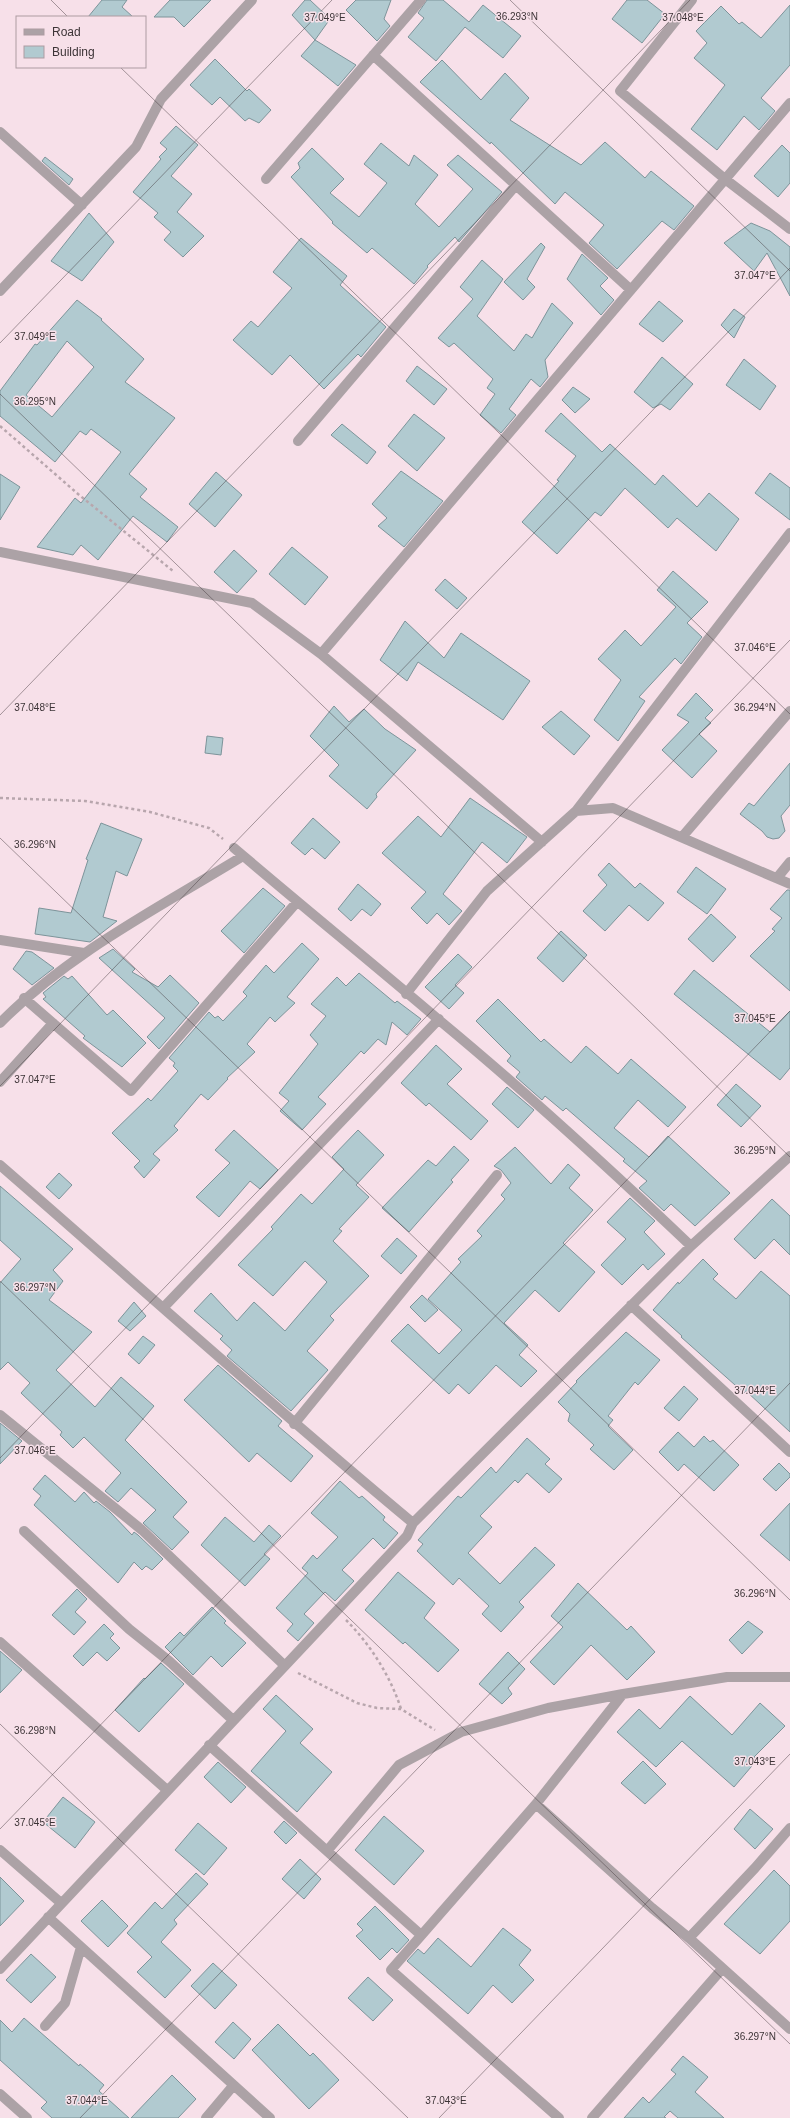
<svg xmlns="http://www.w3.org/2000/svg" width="790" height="2118" viewBox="0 0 790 2118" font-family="Arial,sans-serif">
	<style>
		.building { fill: #b1cad0; stroke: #7d949a; fill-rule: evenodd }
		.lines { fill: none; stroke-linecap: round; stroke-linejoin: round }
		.path { stroke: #b8a6ad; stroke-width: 2.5; stroke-dasharray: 3 3; stroke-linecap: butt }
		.minor { stroke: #aca2a6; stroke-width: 10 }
		.ticks { fill: none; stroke: #3d3437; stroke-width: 1; stroke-opacity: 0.45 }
		.ticks-label { font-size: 10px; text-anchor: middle; fill: #3d3437; stroke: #f7e0e9; stroke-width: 3; stroke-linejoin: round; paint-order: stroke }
	</style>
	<rect width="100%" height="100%" fill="#f7e0e9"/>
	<path class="building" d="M102,0H127L122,7L133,17H88Z
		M170,0H211L184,27L174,17H154Z
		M305,0H310L330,19L315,40L292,15Z
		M356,0H391L384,19L390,26L377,41L346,10Z
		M427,0H443L469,22L483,5L521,36L503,58L465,27L436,61L408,37L424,18L418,13Z
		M627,0H647L665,14L642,43L612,19Z
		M790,5V65L761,98L775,111L759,130L744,116L717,150L691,129L725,85L694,58L707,43L696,31L721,6L739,24L742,22L761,38Z
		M315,40L356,65L338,86L301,56Z
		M215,59L247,91L249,89L271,110L259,123L249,118L245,121L220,97L212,105L190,85Z
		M442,60L481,100L505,73L529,98L510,120L581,165L605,142L645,178L651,171L694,206L674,230L662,221L617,269L589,243L604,225L565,192L555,204L491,142L490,144L420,82Z
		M176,126L198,145L171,176L192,194L177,212L204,236L183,257L164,240L171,232L154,217L158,213L133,192L161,159L159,157L167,149L160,143Z
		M381,143L409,166L414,155L438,175L415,204L439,227L473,189L447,165L458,155L502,192L459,242L455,237L427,266L428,267L414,284L372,248L367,253L332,223L333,222L291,177L300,168L298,163L312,148L344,179L330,193L359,217L387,183L364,164Z
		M782,145L790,153V183L778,197L754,176Z
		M45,157L73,179L69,185L42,161Z
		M89,213L114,242L82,281L51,261Z
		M751,223L770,231L790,247V296L767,253L754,271L724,243Z
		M301,238L347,276L340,285L386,327L361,357L358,354L324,389L290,355L272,375L233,340L251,321L258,327L292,288L273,272Z
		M541,243L545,247L527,279L535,287L523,300L504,282Z
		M582,254L608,278L600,286L614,300L601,315L567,279Z
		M482,260L503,279L477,316L514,351L526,334L532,338L552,303L573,323L545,360L548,377L540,387L531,379L509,409L516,415L501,433L480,415L495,394L487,388L493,379L454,343L449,347L438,338L473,299L460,287Z
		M77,300L102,319L101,320L144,359L125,382L175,418L129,474L147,489L140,497L178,527L167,542L133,516L98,560L81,545L73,555L37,547L75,498L81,503L121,452L91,429L86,435L80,431L55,462L0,416V391L35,344L37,345ZM67,341L94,367L52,417L26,395Z
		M659,301L683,321L663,342L639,324Z
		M734,309L745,317L734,338L721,325Z
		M662,357L693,384L670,410L661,404L653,408L634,392Z
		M744,359L776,386L760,410L726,385Z
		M417,366L447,389L434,405L406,381Z
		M573,387L590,399L575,413L562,400Z
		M561,413L602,452L610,444L655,485L663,475L697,507L709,493L739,519L716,551L677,518L668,528L625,488L601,516L595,512L557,554L522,522L559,481L557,480L576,456L545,431Z
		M414,414L445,438L417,471L388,446Z
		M342,424L376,452L367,464L331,435Z
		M401,471L443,501L404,547L378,526L387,518L372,504Z
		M216,472L242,495L215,527L189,504Z
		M770,473L790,488V520L755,493Z
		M0,474L20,487L0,520Z
		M292,547L328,577L305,605L269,574Z
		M234,550L257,571L237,593L214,572Z
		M673,571L708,602L687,623L702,637L681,664L675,658L639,697L645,701L618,741L594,720L621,680L598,659L625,630L641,646L676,607L657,590Z
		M445,579L467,598L457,609L435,590Z
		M405,621L444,658L461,633L530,681L503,720L418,662L407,681L380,660Z
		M696,693L713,710L705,718L711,723L699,734L717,751L692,778L662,750L689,722L677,715Z
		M334,706L349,722L364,709L385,729L416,750L376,794L377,797L367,809L329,776L339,765L310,736Z
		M561,711L590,736L574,755L542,727Z
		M207,736L223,738L221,755L205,753Z
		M790,763V805L781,816L785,831L779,838L773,839L767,837L762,831L740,814L749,803L754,806Z
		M470,798L527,837L507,863L482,842L443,894L462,911L449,925L437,913L427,924L411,908L426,892L382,853L418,816L441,837Z
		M313,818L340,842L325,859L312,848L305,855L291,843Z
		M101,823L142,839L127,876L116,871L103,917L117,921L90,942L35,934L39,908L71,913L88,860L86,859Z
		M609,863L635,888L640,883L664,903L648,921L629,905L605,931L583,911L607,885L598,875Z
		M696,867L726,889L707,914L677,892Z
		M358,884L381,904L371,916L362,909L351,921L338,909Z
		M263,888L285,906L244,953L221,931Z
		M787,890H790V991L750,956L775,931L772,929L782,918L770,909Z
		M711,914L736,937L713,962L688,939Z
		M561,931L587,955L563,982L537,958Z
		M302,943L319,959L287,997L295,1003L275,1022L270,1017L247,1044L255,1052L227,1078L228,1079L208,1100L201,1094L174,1126L178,1130L153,1154L160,1160L144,1178L134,1167L140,1161L112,1133L148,1098L151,1101L178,1071L173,1066L175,1063L169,1058L209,1012L215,1018L218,1016L223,1021L247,996L243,992L266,965L274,973Z
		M113,949L135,969L132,972L158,987L170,975L199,1003L159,1049L147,1037L165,1018L99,958Z
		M26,951L32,952L54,968L32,985L13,969Z
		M458,954L472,967L455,985L464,993L449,1009L425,987Z
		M694,970L770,1032L790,1011V1068L780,1080L674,994Z
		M359,973L395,1003L397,1001L421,1019L407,1035L392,1022L386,1045L378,1039L364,1054L361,1051L318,1097L326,1104L302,1130L280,1111L289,1101L279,1093L318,1044L310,1035L326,1016L311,1004L337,977L346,986Z
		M64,976L68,979L72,976L107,1015L113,1010L146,1043L122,1067L83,1038L85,1036L43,999L46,997L43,993Z
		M498,999L541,1042L544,1039L571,1063L586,1046L618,1074L631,1059L686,1107L668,1127L638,1100L614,1128L649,1157L668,1136L730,1193L695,1226L671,1204L664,1211L639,1188L647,1181L623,1161L625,1159L566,1108L563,1111L545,1096L542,1100L516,1077L520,1072L507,1061L511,1056L476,1021Z
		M436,1045L462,1069L447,1084L488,1121L471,1140L429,1103L426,1106L401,1083Z
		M736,1084L761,1106L741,1127L717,1105Z
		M507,1087L534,1110L518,1128L492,1104Z
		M234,1130L278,1170L260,1189L250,1181L219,1217L196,1197L230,1163L215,1150Z
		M358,1130L384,1155L356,1185L369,1197L339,1229L342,1231L333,1241L369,1276L330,1316L334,1320L307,1351L328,1370L291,1411L227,1356L232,1350L220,1339L223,1336L194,1311L211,1293L237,1321L254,1302L285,1331L327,1282L305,1261L273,1296L238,1265L273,1229L271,1227L301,1194L312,1204L344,1169L332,1157Z
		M454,1146L469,1160L451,1180L453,1182L409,1232L382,1208L428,1160L436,1166Z
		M515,1147L551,1184L568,1164L580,1175L569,1188L593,1210L563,1243L595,1272L559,1312L535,1290L504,1323L528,1345L519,1355L537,1371L521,1387L496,1365L469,1394L458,1384L449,1394L391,1341L408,1324L439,1354L462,1330L428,1299L461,1262L458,1259L482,1236L477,1231L505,1199L501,1195L511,1183L501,1170L494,1166Z
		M59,1173L72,1185L59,1199L46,1187Z
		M0,1186L73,1249L53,1270L63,1281L49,1300L92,1332L56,1370L95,1407L121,1377L154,1406L125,1440L187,1502L173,1517L189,1532L172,1550L143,1523L156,1510L131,1488L118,1502L105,1491L121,1473L84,1437L73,1448L60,1435L62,1432L21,1393L30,1383L8,1362L0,1370V1283L21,1259L0,1240Z
		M630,1198L655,1221L644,1232L665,1254L648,1270L643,1264L622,1285L601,1265L626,1239L607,1222Z
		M772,1199L790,1216V1255L774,1239L755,1259L734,1239Z
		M397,1238L417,1256L401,1274L381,1256Z
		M703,1259L718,1274L713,1279L736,1299L761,1271L790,1296V1432L746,1391L744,1393L681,1337L682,1336L653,1310L678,1282L679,1284Z
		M422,1295L438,1310L425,1322L410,1307Z
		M134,1302L146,1316L130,1331L118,1321Z
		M626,1332L660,1360L638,1385L635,1382L608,1416L613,1420L608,1426L633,1450L614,1470L590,1449L594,1445L568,1421L570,1414L558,1402L577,1382L576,1381Z
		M143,1336L155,1345L139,1364L128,1354Z
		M218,1365L282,1421L278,1426L313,1456L291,1482L257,1453L249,1462L184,1400Z
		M684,1386L698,1399L679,1421L664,1408Z
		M0,1423L22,1441L0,1464Z
		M678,1432L694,1447L704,1436L710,1442L713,1440L739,1465L714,1491L684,1464L678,1471L659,1452Z
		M527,1438L550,1459L545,1464L562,1479L549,1493L527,1473L518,1483L515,1480L480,1516L492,1527L468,1553L500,1584L535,1547L555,1565L519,1602L524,1607L501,1632L482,1614L489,1606L459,1578L453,1585L417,1551L423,1544L418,1540L458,1496L461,1498L491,1467L496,1473Z
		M779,1463L790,1474V1477L776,1491L763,1479Z
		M45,1475L75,1502L84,1492L94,1503L96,1501L110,1512L132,1535L134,1532L138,1535L163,1559L152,1570L146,1566L142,1570L134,1562L118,1583L34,1505L41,1496L33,1489Z
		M340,1481L359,1498L362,1496L385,1517L383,1520L398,1533L384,1549L373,1538L342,1570L354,1581L335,1601L325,1592L304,1614L314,1623L298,1641L287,1631L293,1624L276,1608L308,1573L302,1568L313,1555L317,1559L338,1537L311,1513Z
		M790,1503V1561L760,1535Z
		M225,1517L254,1542L269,1525L281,1536L264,1554L270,1559L245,1586L201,1545Z
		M398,1572L435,1603L424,1618L459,1650L438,1672L405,1642L403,1644L365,1610Z
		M578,1583L627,1630L631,1626L655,1652L627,1680L591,1645L554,1685L530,1662L563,1627L551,1616Z
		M77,1589L87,1599L75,1612L86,1622L74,1635L52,1615Z
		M212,1607L226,1621L224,1623L246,1643L222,1667L211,1656L193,1675L165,1647L180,1632L184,1636Z
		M748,1621L763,1632L742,1654L729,1640Z
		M104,1624L114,1634L110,1638L120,1648L107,1661L97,1652L83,1666L73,1656Z
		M0,1651L22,1670L0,1693Z
		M508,1652L525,1669L508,1688L512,1694L502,1704L479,1684Z
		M161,1663L184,1684L139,1732L115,1710L144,1678L145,1679Z
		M276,1695L313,1729L300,1743L332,1772L297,1812L251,1771L286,1731L263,1709Z
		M690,1696L732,1735L760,1703L785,1726L754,1757L757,1760L734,1787L682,1741L656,1767L617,1732L639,1709L660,1729Z
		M643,1761L666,1784L645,1804L621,1783Z
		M218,1762L246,1787L231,1803L204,1777Z
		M63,1797L95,1822L75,1848L43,1822Z
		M750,1809L773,1829L755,1849L734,1829Z
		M384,1816L424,1851L394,1885L355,1850Z
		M284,1821L297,1833L286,1844L274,1832Z
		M198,1823L227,1848L204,1875L175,1850Z
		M300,1859L321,1879L304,1899L282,1879Z
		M774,1870L790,1886V1921L760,1954L724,1924Z
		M196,1873L208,1884L174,1920L177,1924L161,1942L191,1970L165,1998L137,1972L152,1957L127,1933L155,1902L162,1909Z
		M0,1877L24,1901L0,1926Z
		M102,1900L128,1926L108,1947L81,1921Z
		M375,1906L409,1940L397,1953L392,1948L380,1960L356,1936L363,1930L357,1924Z
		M503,1928L531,1950L519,1965L534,1980L512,2003L493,1985L468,2014L407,1961L418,1949L424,1954L438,1938L471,1967Z
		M31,1954L56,1977L31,2003L6,1980Z
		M213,1963L237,1985L215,2009L191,1986Z
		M368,1977L393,2000L373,2021L348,1998Z
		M24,2018L79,2066L80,2064L104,2085L99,2091L129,2118H52L41,2108L47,2102L0,2060V2020L12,2032Z
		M233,2022L251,2039L234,2059L215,2042Z
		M278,2024L310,2056L313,2053L339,2080L309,2109L252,2050Z
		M683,2056L708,2077L695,2092L724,2118H678L670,2111L664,2117L666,2118H624L643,2097L649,2103L676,2074L671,2070Z
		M172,2075L196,2099L178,2118H131Z"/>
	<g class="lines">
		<path class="path" d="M0,426L78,494L173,571
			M0,798L85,801L150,812L209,828L223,839
			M346,1620C370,1644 391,1677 401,1709
			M298,1673L357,1703L377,1708L401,1709L435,1730"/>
		<path class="minor" d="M692,0L620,91L725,179L790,229
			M373,55L631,290
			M0,132L82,205
			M266,179L421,0
			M0,291L136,147L161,99L252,0
			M298,441L516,185
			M0,552L252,603L321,654L542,842
			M321,654L790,103
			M576,811L790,533
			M682,837L790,711
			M234,848C302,906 371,962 439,1020C526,1092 609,1168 691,1246
			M777,878L790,862
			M0,940L84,953
			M406,994L487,891L576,811L613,808L790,884
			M24,998L131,1091L297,902
			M0,1023C69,953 160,907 243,856
			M0,1082L53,1023
			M0,1165C138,1285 273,1407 413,1523
			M631,1305L790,1452
			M164,1307L439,1019
			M0,1415L142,1530L284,1665
			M294,1424L497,1175
			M24,1531L129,1629L169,1661L233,1720
			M0,1642L167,1790
			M209,1745L327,1851L399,1765L461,1732L548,1708L623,1694L727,1677H790
			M536,1804L652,1908L689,1938L755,1868L790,1828
			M0,1850L61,1903
			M327,1851L421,1935
			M48,1917L270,2118
			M689,1938L790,2029
			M0,1969L407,1536L413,1523L691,1246L790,1156
			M45,2026L65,2003L81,1947
			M0,2094L27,2118
			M206,2118L233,2086
			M559,2118L391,1970L536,1804L623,1694
			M592,2118L722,1969"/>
	</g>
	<path class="ticks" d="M51,0L68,17M510,0L790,271M120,67L790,714M0,343L332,0M0,394L790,1157M0,715L690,0M0,838L790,1600M0,1086L790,268M0,1281L790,2044M0,1458L790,640M0,1724L408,2118M0,1829L790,1011M80,2118L790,1383M439,2118L790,1754"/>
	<g class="ticks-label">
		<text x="517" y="20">36.293°N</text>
		<text x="325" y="21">37.049°E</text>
		<text x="683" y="21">37.048°E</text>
		<text x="755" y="279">37.047°E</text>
		<text x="35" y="340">37.049°E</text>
		<text x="35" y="405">36.295°N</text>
		<text x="755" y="651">37.046°E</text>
		<text x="755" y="711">36.294°N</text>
		<text x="35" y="711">37.048°E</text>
		<text x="35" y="848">36.296°N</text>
		<text x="755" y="1022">37.045°E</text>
		<text x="35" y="1083">37.047°E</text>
		<text x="755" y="1154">36.295°N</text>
		<text x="35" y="1291">36.297°N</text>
		<text x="755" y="1394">37.044°E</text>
		<text x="35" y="1454">37.046°E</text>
		<text x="755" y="1597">36.296°N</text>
		<text x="35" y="1734">36.298°N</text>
		<text x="755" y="1765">37.043°E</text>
		<text x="35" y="1826">37.045°E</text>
		<text x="755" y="2040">36.297°N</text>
		<text x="87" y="2104">37.044°E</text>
		<text x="446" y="2104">37.043°E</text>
	</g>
	<rect x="16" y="16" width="130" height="52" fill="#f7e0e9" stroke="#ad9ba2"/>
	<rect x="24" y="29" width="20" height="6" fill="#aca2a6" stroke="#ad9ba2"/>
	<text x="52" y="36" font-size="12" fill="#3d3437">Road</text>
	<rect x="24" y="46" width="20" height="12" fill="#b1cad0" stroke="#ad9ba2"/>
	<text x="52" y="56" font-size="12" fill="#3d3437">Building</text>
</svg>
